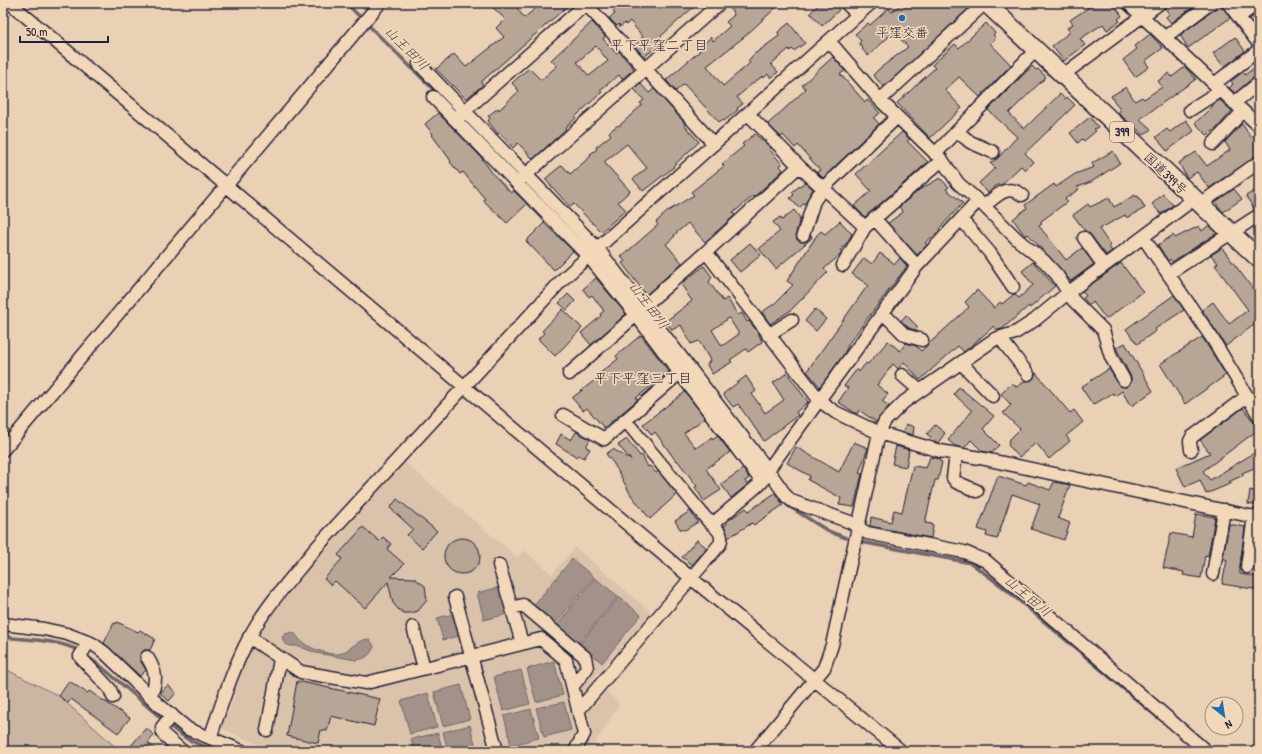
<svg xmlns="http://www.w3.org/2000/svg" width="1262" height="754" viewBox="0 0 1262 754" font-family="'Patrick Hand','Klee One',sans-serif">
	<style>
		.built { fill: #dbc3ab }
		.green { fill: #ccb6a2; stroke: #776c6e }
		.water { fill: #a39289; stroke: #6f656a }
		.lines { fill: none; stroke-linecap: round; stroke-linejoin: round }
		.stream { stroke: #6f656a; stroke-width: 3.5 }
		.building { fill: #b7a596; stroke: #22223b; fill-rule: evenodd }
		.minor-casing { stroke: #22223b; stroke-width: 15 }
		.highway-casing { stroke: #22223b; stroke-width: 20 }
		.minor { stroke: #f2d7b9; stroke-width: 12 }
		.highway { stroke: #f2d7b9; stroke-width: 17 }
		.poi-dot { fill: #1f6fb2; stroke: #f2d7b9; stroke-width: 1.5 }
		.labels { text-anchor: middle; stroke-width: 3.5; stroke-linejoin: round; paint-order: stroke }
		.shield { fill: #f2d7b9; stroke: #605861; stroke-width: 1 }
		.shield-label { font-size: 12px; font-weight: bold; fill: #22223b }
		.poi-label { font-size: 13px; fill: #22223b; stroke: #f2d7b9 }
		.street-label { font-size: 13px; fill: #22223b; stroke: #f2d7b9 }
		.neighbourhood-label { font-size: 14px; fill: #22223b; stroke: #f2d7b9 }
		.water-label { font-size: 14px; font-style: italic; fill: #494452; stroke: #f2d7b9 }
	</style>
	<rect width="100%" height="100%" fill="#ead0b4"/>
	<filter id="ink" filterUnits="userSpaceOnUse"><feTurbulence type="fractalNoise" baseFrequency=".025" numOctaves="2"/><feDisplacementMap in="SourceGraphic" scale="8" xChannelSelector="R" yChannelSelector="G"/><feConvolveMatrix kernelMatrix="1 2 1 2 8 2 1 2 1" color-interpolation-filters="sRGB"/></filter>
	<g filter="url(#ink)">
		<path class="built" d="M402,460L517,557L524,550L552,574L575,547L652,613L593,679L620,704L590,751H273L221,728L233,701L244,658L262,626L319,551Z"/>
		<path class="green" d="M3,668L59,696L120,751H3Z"/>
		<path class="water" d="M572,559L594,577L555,624L533,606Z
			M595,578L618,596L579,643L557,625Z
			M500,587L507,614L484,620L477,593Z
			M619,597L641,615L602,663L580,644Z
			M453,614L459,636L443,640L437,618Z
			M292,632C297,634 297,637 300,640C307,648 329,655 338,654C349,653 368,627 374,647C370,656 365,659 356,660L316,653L298,646H290L284,643L282,637L285,634Z
			M554,661L563,695L536,702L527,669Z
			M521,670L530,704L503,711L494,677Z
			M461,685L470,719L443,726L434,692Z
			M428,693L437,727L410,734L401,701Z
			M564,702L571,730L544,737L536,708Z
			M531,709L539,738L511,745L504,716Z
			M470,725L477,751H448L443,732Z
			M438,733L443,751H414L411,739Z"/>
		<g class="lines">
			<path class="stream" d="M346,3L439,95
				M466,122L516,174
				M526,184L539,197
				M784,501L787,505L828,531L846,538
				M861,542L971,563L1003,587L1157,717
				M3,637C29,640 56,639 80,651
				M85,655L103,668L176,731L189,740L215,751"/>
		</g>
		<path class="building" d="M488,3H514L524,18L542,3H571L481,82L483,85L466,99L436,69L454,54L466,67L504,37L496,28L505,19Z
			M623,3H698L660,37L663,42L644,57L634,45L643,37L630,21L626,25L625,23L620,27L619,24L617,26L609,18L615,14L613,11Z
			M727,3H781L744,37L707,66L723,86L750,63L748,61L753,55L779,36L778,32L789,23L805,43L794,51L792,49L790,51L789,49L771,64L778,72L771,78L768,74L764,78L763,76L753,83L737,97L743,104L737,108L738,110L724,121L722,120L719,122L684,84L676,91L666,80L700,51L698,49L711,37L713,41L730,26L726,22L734,15Z
			M820,3H833L839,10L822,26L810,13Z
			M902,3H964L969,8L884,87L873,75L879,69L908,47L894,32L868,56L862,49L863,48L859,43L861,41L855,34L868,23L870,25L889,8L892,12Z
			M1085,3H1113L1122,16L1118,19L1120,21L1107,30L1103,24L1080,39L1085,45L1064,61L1052,46L1070,32L1067,28L1073,24L1070,20L1088,8Z
			M1167,3H1177L1179,7L1185,3H1198L1171,23L1166,17L1169,14L1165,8Z
			M1218,3H1221L1230,18L1188,48L1180,35L1215,9Z
			M1259,12V32L1249,19Z
			M592,22L605,36L603,39L616,53L619,51L634,69L622,79L619,75L600,90L602,92L575,117L576,118L565,128L566,129L533,159L518,143L513,148L500,133L498,134L488,121L490,118L488,116L498,108L499,110L519,91L512,83L529,68L541,80L557,66L551,60ZM596,46L608,61L589,76L577,62Z
			M986,23L995,33L993,35L996,38L990,43L1011,65L980,97L959,77L945,90L962,108L930,138L897,103L935,68L932,65L955,44L959,48Z
			M1150,34L1163,48L1145,61L1149,67L1135,77L1123,60L1137,49L1135,46Z
			M1235,37L1245,51L1224,67L1213,53Z
			M833,57L845,71L840,74L865,102L868,100L880,113L874,118L879,124L823,178L817,172L820,170L798,145L795,148L783,135L781,137L768,124L806,89L802,85Z
			M1259,64V76L1254,77L1235,93L1229,88L1233,84L1231,81L1243,72L1245,75Z
			M1032,66L1036,70L1038,69L1046,77L1009,113L1024,129L1060,94L1065,99L1067,97L1075,105L1025,153L1033,162L1025,170L1021,166L1001,185H997L988,193L979,183L995,168L990,163L998,158L1017,137L988,110Z
			M1185,67L1196,79L1140,119L1151,129L1144,135L1118,113L1120,110L1111,96L1126,87L1135,101L1142,97L1144,99L1162,87L1158,81L1169,73L1172,77Z
			M640,83L649,93L654,89L684,122L685,126L699,142L673,166L674,167L643,191L633,179L647,168L627,144L604,162L630,191L618,202L626,210L601,232L574,204L570,207L545,179L562,165L570,174L591,156L590,154L597,149L596,147L611,135L609,132L618,125L619,126L642,105L640,103L644,100L634,89Z
			M1220,100L1232,111L1216,129L1207,135L1195,123L1213,106L1212,105Z
			M438,113L480,156L493,174L511,193L514,191L527,204L507,223L483,200L485,199L463,172L460,174L450,162L451,161L432,135L433,134L425,124Z
			M1090,117L1098,127L1094,129L1096,131L1084,141L1082,139L1078,143L1070,133Z
			M1186,120L1194,131L1167,151L1156,137L1167,129L1170,132Z
			M1242,124L1251,137L1256,133H1259V154L1209,188L1197,172L1187,178L1179,163L1196,152L1207,166L1230,150L1225,142Z
			M902,132L910,139L907,141L928,162L865,217L854,206L871,191L856,174Z
			M755,134L771,148L769,149L782,164L780,166L783,170L754,197L753,196L733,213L735,215L705,242L688,223L674,235L675,236L666,244L682,263L646,295L622,263L625,261L621,257L658,225L656,222L668,211L694,195L691,192L724,166L722,164L744,146L742,144Z
			M1113,151L1120,163L1091,182L1077,187L1079,189L1065,199L1067,202L1040,222L1042,224L1039,226L1066,260L1082,248L1094,264L1071,281L1028,234L1025,236L1013,219L1027,208L1025,205L1054,184L1056,187L1075,174L1094,167L1092,163Z
			M940,178L949,187L946,189L963,203L939,229L940,230L925,243L927,245L917,255L888,223L903,212L899,207L919,190Z
			M805,182L813,189L806,202L799,208L790,198L794,195L792,192Z
			M1259,188V208L1254,209L1246,196Z
			M1234,189L1242,199L1223,212L1215,202Z
			M1163,194L1173,205L1161,214L1152,204Z
			M1135,195L1136,197L1138,196L1145,208L1129,217H1126L1125,215L1099,229L1110,245L1109,247L1112,251L1106,255L1090,234L1085,231L1073,215L1088,204L1090,207L1109,198L1114,207Z
			M794,210L800,218L796,233L797,240L804,242L808,240L811,235L812,238L776,269L759,249L780,231L773,222L780,217L782,220Z
			M840,221L852,234L846,244L840,250L842,252L841,254L824,269L828,272L791,310L770,324L762,312L774,304L793,285L787,281L817,235L821,231L825,234Z
			M544,223L573,251L554,270L526,241Z
			M1209,225L1217,233L1172,262L1170,259L1168,261L1158,245L1173,235L1175,238L1199,226L1202,231Z
			M750,243L761,255L740,272L730,260Z
			M1222,248L1259,297V321L1226,346L1202,310L1213,302L1229,324L1248,310L1215,265L1218,263L1211,255Z
			M880,253L895,264L900,258L907,266L849,343L844,354L820,387L807,371L868,285L852,274L864,258L872,264Z
			M1033,262L1055,286L1030,308L1029,306L1002,329L997,330L994,326L964,352L958,346L920,380L904,362L898,369L893,364L877,385L888,394L882,401L889,406L876,422L859,410L857,414L838,402L848,388L844,386L857,369L859,372L866,363L868,364L888,341L900,351L906,343L916,346L921,351L969,307L965,302L977,290L994,308L1000,302L1002,304L1014,294L1019,298L1033,285L1022,271Z
			M1121,263L1143,292L1106,319L1093,302L1089,305L1083,298L1086,296L1082,291Z
			M704,266L712,277L709,282L723,301L727,298L738,315L742,313L747,322L749,321L758,332L762,342L748,352L746,349L730,360L732,362L712,374L707,365L710,360L699,341L691,344L681,325L672,330L666,321L692,301L681,284ZM729,318L739,334L722,346L712,330Z
			M596,278L626,314L591,345L581,333L601,316L600,314L604,311L592,295L589,297L583,289Z
			M568,294L575,301L567,310L559,303Z
			M1174,295L1184,310L1155,329L1156,331L1137,344L1126,329Z
			M563,309L582,328L555,356L538,339L544,333L542,331Z
			M815,309L826,319L816,331L805,321Z
			M906,315L918,327L915,330L909,328L901,321Z
			M641,335L669,372L636,398L637,400L635,402L604,428L587,408L583,411L572,398L600,376L599,374L618,359L616,356Z
			M1202,337L1226,375L1185,404L1160,364Z
			M1125,343L1153,391L1133,405H1130L1122,391L1115,396L1113,393L1093,405L1081,387L1109,369L1120,386L1127,387L1131,383V377L1116,348Z
			M787,373L808,402L796,412L798,415L764,441L738,404L733,407L723,394L746,376L756,391L752,394L765,413L784,400L773,383Z
			M1036,373L1070,413L1074,410L1083,422L1066,436L1070,441L1049,459L1036,443L1019,457L1008,445L1010,439L1020,429L1003,413L1011,405L1001,394L1012,383L1017,387L1025,381L1032,380Z
			M959,387L994,416L983,429L999,445L992,453L982,451L971,440L964,448L955,446L948,440L972,411L954,394Z
			M685,392L705,418L684,433L696,448L712,437L713,439L717,435L730,452L706,469L721,490L704,501L695,487L697,486L677,460L676,461L655,432L652,435L643,424Z
			M1243,408L1259,429L1203,471L1210,480L1259,450V466L1242,473L1244,475L1228,482L1232,483L1206,494L1200,480L1185,487L1176,468L1210,453L1200,440Z
			M906,424L914,427L913,435L903,432Z
			M935,425L945,433L938,443L927,434Z
			M576,432L590,439L586,447L590,449L584,458L578,455L577,457L556,444L561,434L571,440Z
			M627,439L640,456L642,455L648,467L650,466L656,473L658,471L677,494L650,519L631,495L614,464L606,454L613,449L631,460L618,445Z
			M854,442L868,448L859,473L862,474L854,507L839,505L841,498L808,480L810,476L787,463L796,447L839,472Z
			M896,446L909,450L906,467L892,464Z
			M930,457L940,459L939,461L942,462L938,480H935L925,523L932,524L933,526L931,538L870,526L871,517L891,522L894,510L902,512L913,466L926,468Z
			M743,469L749,478L745,481L747,485L731,498L721,484Z
			M998,476L1026,485L1028,482L1050,490L1054,482L1070,485L1058,518L1070,523L1064,540L1031,529L1040,504L1012,494L997,539L986,536L987,532L978,529Z
			M1250,490L1259,493V506L1248,504Z
			M775,493L783,505L754,525L752,523L728,538L724,526L727,524L726,522L746,508L749,511Z
			M397,499L437,531L422,548L407,535L413,529L390,508Z
			M690,511L698,522L685,530L680,529L675,521Z
			M1196,514L1215,517L1208,556L1205,555L1201,578L1183,575L1184,572L1163,568L1171,533L1192,537Z
			M1229,524L1245,527L1240,566V574L1259,577V590L1222,584L1227,560L1223,558Z
			M363,527L379,541L383,537L391,544L387,549L404,564L391,577L414,578L425,586L427,600L418,611L412,613H404L398,609L393,603L388,582L365,608L335,581L331,585L324,579L342,559L338,555Z
			M444 556a18 18 0 1 1 36 0a18 18 0 1 1-36 0Z
			M697,540L707,548L692,565L682,557Z
			M117,622L138,632L140,630L155,639L150,650H144L140,654V660L146,670L140,676L104,643L114,623L116,624Z
			M69,681L87,693L89,691L130,718L118,733L71,699L68,703L59,696Z
			M297,681L380,699L374,726L331,716L327,731L321,730L318,743L287,736Z
			M168,685L176,693L169,701L160,693Z
			M146,728L154,735L148,743L157,751H135L130,747Z"/>
		<g class="lines">
			<g class="minor-casing">
				<path id="minor" d="M10,3L691,578L901,751
					M585,3L714,144
					M846,3L858,15
					M1128,3L1259,126
					M1228,3L1259,44
					M1239,17L1258,3
					M1165,37L1211,3
					M829,41L880,100L942,160L958,183L984,206L1018,240L1044,261L1057,275L1073,300L1103,330L1111,357L1124,380
					M419,64L598,249L768,470L787,497L794,502L850,522L867,533L964,552L986,561L1206,751
					M1063,75L1160,3
					M1214,84L1259,50
					M433,97L589,257L636,315L762,482
					M880,100L985,3
					M1234,103L1259,83
					M1190,110L1221,90
					M748,114L799,166L865,227L942,160
					M459,116L587,3
					M957,131L970,142L993,152
					M1213,144L1243,111
					M935,154L1036,50
					M520,180L720,3
					M1200,204L1259,162
					M984,206C997,196 1007,183 1022,195
					M874,218L917,266
					M961,219L990,253L1013,287
					M803,235L814,201L823,188L897,117
					M1143,237L1212,338L1259,416
					M1084,238L1104,266
					M706,252L820,401L835,412L879,433L940,451L980,458L1259,518
					M843,265L865,227
					M1168,274L1259,215
					M643,307L706,252L799,166
					M883,313L905,335L922,340
					M768,335L792,320
					M1000,338L1028,374
					M961,363L993,396
					M569,374L636,315
					M902,375L920,391
					M563,415L604,439L684,369
					M625,420L709,522L716,521L762,482L768,470L917,266L978,201
					M3,450L380,3
					M1191,450L1190,441L1192,437L1247,396
					M956,454L953,478L956,482L977,491
					M499,565L522,643
					M1247,567L1254,516
					M1213,574L1224,510
					M455,597L497,751
					M512,608L523,605L585,657L587,668L573,686
					M3,624L44,629L67,634L93,644L105,653L158,704L188,729L242,751
					M413,627L424,668
					M249,637L301,672L366,683L541,639L566,660L584,734L575,751
					M89,642L80,656L81,658L110,689L113,697
					M147,657C156,671 158,681 150,696
					M578,711L720,544C724,533 716,528 709,522
					M172,715L162,727L163,734L182,751
					M267,730L280,659
					M210,738C222,704 232,670 249,638C266,605 293,577 316,548L564,278L871,3
					M755,751L824,668L832,645L879,433L885,421L904,402L995,339L1015,333L1035,320L1069,292L1194,199"/>
			</g>
			<g class="highway-casing">
				<path id="highway" d="M986,3L1259,259"/>
			</g>
			<use href="#minor" class="minor"/>
			<use href="#highway" class="highway"/>
		</g>
	</g>
	<circle class="poi-dot" cx="902" cy="18" r="4"/>
	<g class="labels">
		<rect class="shield" x="1110" y="122" width="24" height="20" rx="3"/>
		<g class="shield-label">
			<text x="1122" y="136">399</text>
		</g>
		<g class="poi-label">
			<text x="902" y="37">平窪交番</text>
		</g>
		<g class="street-label">
			<text transform="translate(1166 173) rotate(44)" y="5">国道399号</text>
		</g>
		<g class="neighbourhood-label">
			<text x="659" y="50">平下平窪二丁目</text>
			<text x="643" y="383">平下平窪三丁目</text>
		</g>
		<g class="water-label">
			<text transform="translate(407 48) rotate(45)" y="5">山王田川</text>
			<text transform="translate(649 305) rotate(53)" y="5">山王田川</text>
			<text transform="translate(1028 596) rotate(40)" y="5">山王田川</text>
		</g>
	</g>
	<rect width="1262" height="754" fill="none" stroke="#f2d7b9" stroke-width="16"/>
	<rect x="8" y="8" width="1246" height="738" fill="none" stroke="#22223b" stroke-width="1.5" filter="url(#ink)"/>
	<g transform="translate(1224 716) rotate(150)"><circle r="19" fill="#f2d7b9" stroke="#9f8f87"/>
	<path d="M0-3L7 15L0 10L-7 15Z" fill="#1f6fb2"/>
	<text y="-6" font-size="11" font-weight="bold" text-anchor="middle" fill="#22223b">N</text>
	</g>
	<path d="M20 36v6h88v-6" fill="none" stroke="#22223b" stroke-width="2"/>
	<text x="26" y="36" font-size="12" fill="#22223b" stroke="#f2d7b9" stroke-width="3" paint-order="stroke">50 m</text>
</svg>
